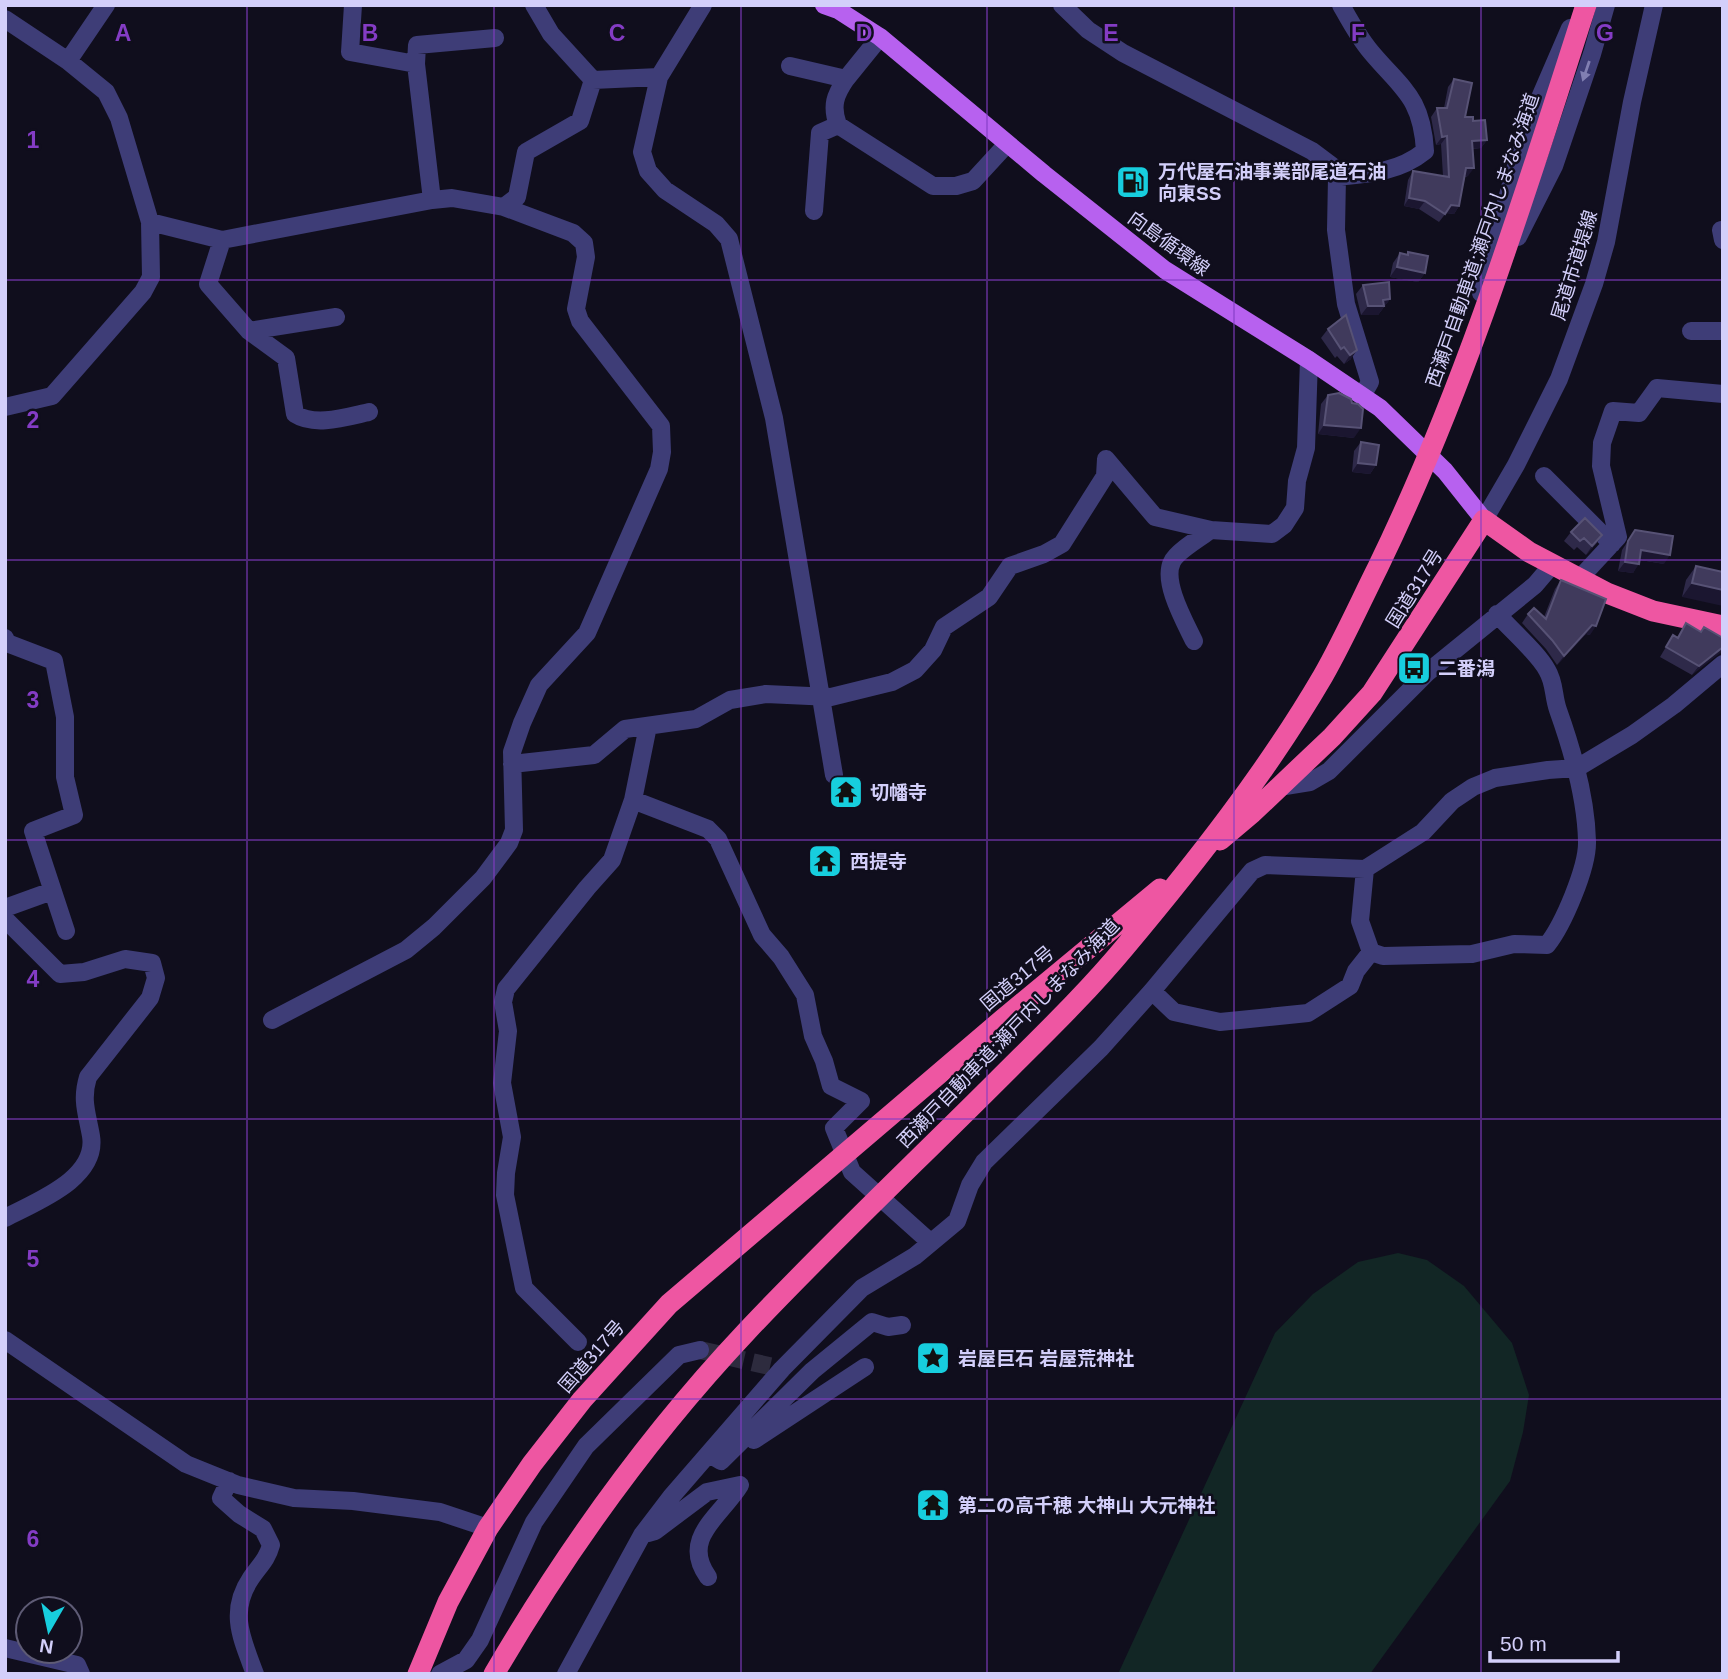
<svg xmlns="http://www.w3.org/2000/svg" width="1728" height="1679" viewBox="0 0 1728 1679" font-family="Helvetica,'Noto Sans JP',sans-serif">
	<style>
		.green { fill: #122625 }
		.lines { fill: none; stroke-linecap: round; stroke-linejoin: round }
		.minor-tunnel { stroke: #2d2b3e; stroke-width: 18; stroke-dasharray: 18 9; stroke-linecap: butt }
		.minor { stroke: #3e3d77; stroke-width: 18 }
		.major { stroke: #b761ef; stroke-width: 18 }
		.highway { stroke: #ee56a2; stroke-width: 21 }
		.wall { fill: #2e2949 }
		.shaded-wall { fill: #1b1630 }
		.building { fill: #403a5c; stroke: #575275; stroke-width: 2 }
		.oneway { fill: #817fb2 }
		.grid { fill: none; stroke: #843cc5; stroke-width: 2; stroke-opacity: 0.55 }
		.labels { text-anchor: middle; stroke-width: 5; stroke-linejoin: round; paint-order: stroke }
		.poi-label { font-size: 19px; font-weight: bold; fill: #d3cffa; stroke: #100e1d; text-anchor: start }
		.street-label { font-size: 19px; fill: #d3cffa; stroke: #100e1d }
		.grid-label { font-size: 23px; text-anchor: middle; font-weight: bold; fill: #843cc5; stroke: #100e1d; stroke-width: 5; stroke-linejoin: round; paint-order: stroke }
	</style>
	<rect width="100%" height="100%" fill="#100e1d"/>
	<path class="green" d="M1398,1253L1427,1260L1464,1286L1512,1343L1529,1395L1523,1432L1510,1481L1370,1674H1118L1275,1333L1313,1294L1358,1262Z"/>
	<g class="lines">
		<path class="minor-tunnel" d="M700,1350L782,1369"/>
		<path class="minor" d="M353,5L350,52L416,64
			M534,5L551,34L593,80L659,77L703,5
			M1062,5L1088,30L1123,53L1312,151L1332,166L1337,177L1336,230L1346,304L1370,382L1362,396
			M5,19L68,61L106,92L119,118L150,222L222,240L432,200L452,198L504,207L517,197L526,152L580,121L593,80
			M68,61L106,5
			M790,66L846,79L880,37
			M659,77L642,152L648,171L665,190L716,224L729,239L774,418L834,775
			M838,125L933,186H956L973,181L1007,144
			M1337,177C1369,174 1399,172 1425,151C1422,97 1402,89 1371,52C1359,38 1350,21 1341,5
			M432,200L416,64L417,45L495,38
			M814,211L820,133L838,125C831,106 835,95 846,79
			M1721,230L1723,240
			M1518,237L1554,166L1592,54L1606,5
			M222,240L208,284L249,331L286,358L295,414C315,427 346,417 369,412
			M1481,293L1518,159L1535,109L1570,28
			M249,331L336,317
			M1691,331H1723
			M5,407L52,396L143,292L151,277L150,222
			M1106,459L1155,517L1211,530
			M1544,476L1612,544
			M1484,520L1516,465L1559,379L1594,284L1606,242L1632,102L1654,5
			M1580,578L1618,537L1601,466L1602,443L1613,411L1639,413L1657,388L1723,394
			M5,638L7,643L54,661L65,717V777L74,815L33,831L66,931
			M1194,641C1185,622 1162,582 1172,562C1176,552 1201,537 1211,530L1272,534L1284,525L1295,508L1297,481L1306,448L1309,360
			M512,764L594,755L625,729L696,719L730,700L766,694L831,697L892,682L915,670L933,650L944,627L989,597L1010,566L1044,554L1062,544L1105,476L1106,459
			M1279,787L1310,782L1329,771L1428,672L1535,585L1552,565
			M633,800L708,829L718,839L762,935L781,957L805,995L813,1036L824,1061L831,1086L861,1101L834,1128L852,1172L930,1242
			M1365,869L1360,921L1371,952L1383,956L1472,954L1514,944L1547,945C1563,925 1588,867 1587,841C1586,797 1573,752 1558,710C1553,696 1555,683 1547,670C1538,653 1511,630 1497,614
			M5,908L52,891
			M5,919L60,974L84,972L125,959L152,963L156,978L150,998L88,1077C81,1100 87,1113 91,1136C98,1179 35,1202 5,1218
			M1152,991L1174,1012L1220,1022L1308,1013L1350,986L1356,971L1371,952
			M272,1020L406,950L434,927L483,878L509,843L514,830L512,752L522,723L539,685L587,633L659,469L662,452L661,426L580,321L576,309L586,257L584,243L573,233L504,207
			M5,1340L186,1464L238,1485L294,1498L353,1501L440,1512L488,1528
			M578,1342L524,1288L505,1195L506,1173L512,1137L502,1083L508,1031L503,1002L506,989L587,888L612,860L633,800L648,726
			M754,1440L865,1367
			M709,1454L721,1461L812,1371L872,1322L888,1327L902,1325
			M229,1481L221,1498L239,1514L263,1529L271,1545C267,1560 259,1566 251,1578C228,1612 242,1639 255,1674
			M648,1533L655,1531L707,1492L740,1485C721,1516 680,1538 708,1577
			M5,1648L77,1665L81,1674
			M440,1674L466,1660L480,1640L534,1522L586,1446L679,1355L700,1350
			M566,1674L642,1535L671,1497L782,1369L862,1288L915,1256L957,1221L970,1185L984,1162L1101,1048L1152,991L1252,871L1265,865L1365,869L1423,832L1452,801L1473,787L1495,778L1548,770L1577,768L1632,735L1674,705L1723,664"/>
		<path class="major" d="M824,5L838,10L880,37L1044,174L1165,270L1309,360L1380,408L1445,471L1484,520"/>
		<path class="highway" d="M1220,840L1252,813L1332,737L1372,693L1484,520L1529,552L1607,593L1653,611L1723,626
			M418,1674L448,1602L488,1528L532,1464L582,1400L669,1304L1002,1020L1160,889
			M494,1674C566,1551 649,1435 747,1331C828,1245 915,1163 999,1079C1042,1036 1086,994 1125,947C1196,862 1267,772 1323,676C1343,641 1360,603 1378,567C1466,386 1524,197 1586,5"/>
	</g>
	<path class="wall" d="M1454,79L1465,117L1473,121L1487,140L1481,148L1473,149L1468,176L1465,177L1459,206L1454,214L1446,213L1439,222L1419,209L1404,206L1408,180L1413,171L1443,176L1441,144L1436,145L1431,117L1437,108H1444L1448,87Z
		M1408,252L1425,273L1418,282L1390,277L1393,263L1400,253L1406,255Z
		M1363,285L1390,299L1378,315H1361L1356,294Z
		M1346,315L1351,359L1344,364L1337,356L1335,358L1321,338L1328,329Z
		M1328,395L1354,438L1318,434L1321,404Z
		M1361,442L1376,465L1370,474L1352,472L1354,451Z
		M1635,530L1664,564L1640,560L1633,573L1618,571L1622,550Z
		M1571,532L1602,535L1596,544L1586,555L1577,547L1574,550L1564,541Z
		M1696,566L1723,572L1682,597L1686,580Z
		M1561,580L1590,635L1586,634L1557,665L1546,649L1522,623L1528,614L1544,617L1555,589Z
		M1686,623L1700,632L1723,638L1692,675L1660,657L1673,635L1677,637Z"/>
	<path class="shaded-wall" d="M1447,136L1441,144L1436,145L1442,137Z
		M1487,140L1481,148L1467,149L1472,141Z
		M1466,168H1474L1468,176L1460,177Z
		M1409,198L1425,201L1419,209L1404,206Z
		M1451,205L1459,206L1454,214L1446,213Z
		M1397,267L1425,273L1418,282L1390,277Z
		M1390,299L1378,315H1361L1368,306L1383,300Z
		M1357,350L1351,359L1344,364L1350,355Z
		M1324,425L1361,428L1354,438L1318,434Z
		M1358,463L1376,465L1370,474L1352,472Z
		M1602,535L1596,544L1586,555L1592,546Z
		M1641,550L1670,555L1664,564L1635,559Z
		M1625,562L1639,564L1633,573L1618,571Z
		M1692,583L1723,590V606L1682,597Z
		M1592,625L1596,626L1590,635L1586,634L1557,665L1564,656Z
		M1723,647V651L1692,675L1699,666Z"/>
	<path class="building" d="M1454,79L1472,83L1465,117H1473V121L1485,120L1487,140L1472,141L1474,168H1466L1459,206L1451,205L1445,214L1425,201L1409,198L1413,171L1449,177L1447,136L1442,137L1437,108H1447Z
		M1408,252L1428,256L1425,273L1397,267L1400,253L1408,255Z
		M1389,282L1390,299L1383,300L1384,306H1368L1363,285Z
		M1346,315L1357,350L1350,355L1344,347L1341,349L1328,329Z
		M1339,393L1351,399L1352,403L1358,404L1363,409L1361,428L1324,425L1328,395Z
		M1361,442L1379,445L1376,465L1358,463Z
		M1585,518L1602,535L1592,546L1584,538L1580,541L1571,532Z
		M1635,530L1673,536L1670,555L1641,550L1639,564L1625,562L1628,541Z
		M1696,566L1723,572V590L1692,583Z
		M1561,580L1606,599L1596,626L1592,625L1564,656L1552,640L1528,614L1534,608L1546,619Z
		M1686,623L1701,632L1704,627L1723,638V647L1699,666L1666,647L1673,635L1678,638Z"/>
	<defs><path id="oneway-solid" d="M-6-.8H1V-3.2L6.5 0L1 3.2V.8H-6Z" transform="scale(1.75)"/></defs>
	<use class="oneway" href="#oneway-solid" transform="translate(1586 71) rotate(109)"/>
	<path class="grid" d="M247,5V1674M494,5V1674M741,5V1674M987,5V1674M1234,5V1674M1481,5V1674M5,280H1723M5,560H1723M5,840H1723M5,1119H1723M5,1399H1723"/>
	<defs>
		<g id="fuel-square" transform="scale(1.75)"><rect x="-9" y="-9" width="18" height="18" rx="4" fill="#17cede" stroke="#100e1d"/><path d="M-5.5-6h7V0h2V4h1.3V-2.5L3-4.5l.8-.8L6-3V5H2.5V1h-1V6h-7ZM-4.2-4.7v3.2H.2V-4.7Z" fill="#111"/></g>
		<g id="bus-square" transform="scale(1.75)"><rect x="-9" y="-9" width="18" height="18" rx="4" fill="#17cede" stroke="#100e1d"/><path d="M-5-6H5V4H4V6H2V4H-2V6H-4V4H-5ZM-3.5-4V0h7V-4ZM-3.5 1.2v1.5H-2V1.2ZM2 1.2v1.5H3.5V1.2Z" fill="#111"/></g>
		<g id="temple-square" transform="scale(1.75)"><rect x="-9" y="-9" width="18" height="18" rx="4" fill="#17cede" stroke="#100e1d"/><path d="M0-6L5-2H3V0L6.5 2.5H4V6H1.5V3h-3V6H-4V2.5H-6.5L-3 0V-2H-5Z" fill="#111"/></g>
		<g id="sight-square" transform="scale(1.75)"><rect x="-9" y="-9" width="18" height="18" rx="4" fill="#17cede" stroke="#100e1d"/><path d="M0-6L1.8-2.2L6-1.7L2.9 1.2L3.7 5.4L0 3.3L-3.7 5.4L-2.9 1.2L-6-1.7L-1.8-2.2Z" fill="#111"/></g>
	</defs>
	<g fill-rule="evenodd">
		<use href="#fuel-square" x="1133" y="182"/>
		<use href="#bus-square" x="1414" y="668"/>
		<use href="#temple-square" x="846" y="792"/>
		<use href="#temple-square" x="825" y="861"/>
		<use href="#sight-square" x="933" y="1358"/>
		<use href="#temple-square" x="933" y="1505"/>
	</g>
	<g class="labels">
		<g class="poi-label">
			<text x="1158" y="178">万代屋石油事業部尾道石油<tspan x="1158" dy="22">向東SS</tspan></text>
			<text x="1438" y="675">二番潟</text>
			<text x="870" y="799">切幡寺</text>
			<text x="850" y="868">西提寺</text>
			<text x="958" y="1365">岩屋巨石 岩屋荒神社</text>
			<text x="958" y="1512">第二の高千穂 大神山 大元神社</text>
		</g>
		<g class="street-label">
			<text transform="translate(1482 240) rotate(-71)" y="7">西瀬戸自動車道;瀬戸内しまなみ海道</text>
			<text transform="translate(1169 243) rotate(36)" y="7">向島循環線</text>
			<text transform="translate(1574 265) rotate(-73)" y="7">尾道市道堤線</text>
			<text transform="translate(1414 588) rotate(-58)" y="7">国道317号</text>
			<text transform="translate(1017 978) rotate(-40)" y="7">国道317号</text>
			<text transform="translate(1008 1033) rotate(-46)" y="7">西瀬戸自動車道;瀬戸内しまなみ海道</text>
			<text transform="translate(591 1356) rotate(-49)" y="7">国道317号</text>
		</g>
	</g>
	<g class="grid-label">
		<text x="123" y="41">A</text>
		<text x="370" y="41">B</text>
		<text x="617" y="41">C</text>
		<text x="864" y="41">D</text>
		<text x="1111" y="41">E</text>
		<text x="1358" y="41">F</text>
		<text x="1605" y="41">G</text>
		<text x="33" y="148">1</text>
		<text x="33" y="428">2</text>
		<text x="33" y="708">3</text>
		<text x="33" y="987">4</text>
		<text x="33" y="1267">5</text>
		<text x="33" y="1547">6</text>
	</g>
	<rect width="1728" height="1679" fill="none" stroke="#d3cffa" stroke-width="14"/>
	<g transform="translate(49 1630) rotate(189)"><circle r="33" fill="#100e1d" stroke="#5e5b75" stroke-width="2"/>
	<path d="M0-5L12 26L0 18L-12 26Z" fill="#17cede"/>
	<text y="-10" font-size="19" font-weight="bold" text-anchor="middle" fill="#d3cffa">N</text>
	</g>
	<path d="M1490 1651v10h128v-10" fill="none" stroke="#d3cffa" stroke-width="3.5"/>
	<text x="1500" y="1651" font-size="21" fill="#d3cffa" stroke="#100e1d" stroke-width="5" paint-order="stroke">50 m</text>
</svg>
